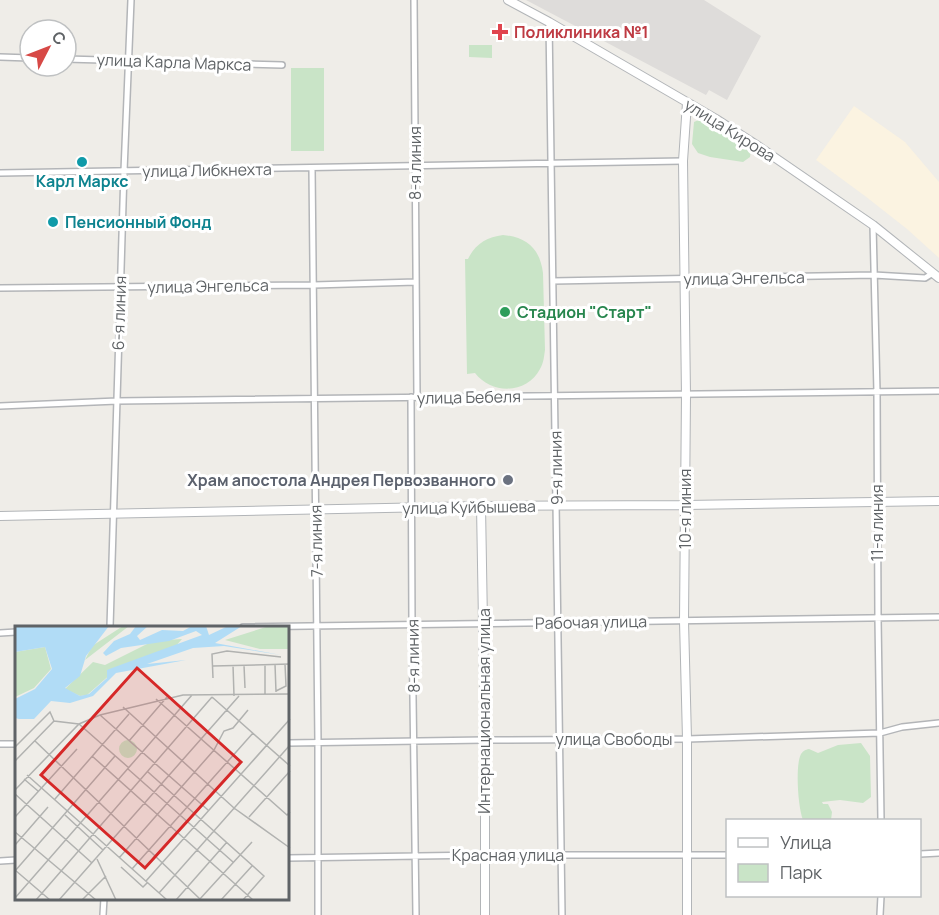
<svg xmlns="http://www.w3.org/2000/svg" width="939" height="915" viewBox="0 0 939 915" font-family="Manrope,sans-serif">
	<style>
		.commercial { fill: #fbf3e1 }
		.industrial { fill: #dedcda }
		.green { fill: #c9e4c7 }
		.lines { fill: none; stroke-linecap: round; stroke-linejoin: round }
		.street-casing { stroke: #b3b5b8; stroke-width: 8 }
		.secondary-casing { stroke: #b2b5b8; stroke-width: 10 }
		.street { stroke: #fff; stroke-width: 5 }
		.secondary { stroke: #fff; stroke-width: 8 }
		.health-dot { fill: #e0444e; stroke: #fff; stroke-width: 2 }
		.culture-dot { fill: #0f9aa8; stroke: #fff; stroke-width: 2 }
		.leisure-dot { fill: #2e9e5b; stroke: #fff; stroke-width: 2 }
		.worship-dot { fill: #6b7280; stroke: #fff; stroke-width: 2 }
		.labels { text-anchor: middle; stroke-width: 6; stroke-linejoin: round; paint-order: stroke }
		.health-label { font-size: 16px; font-weight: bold; fill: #be3a42; stroke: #fff; text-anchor: start }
		.street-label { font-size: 16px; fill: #5f6366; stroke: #fff }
		.culture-label { font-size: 16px; font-weight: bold; fill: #0d838f; stroke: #fff }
		.leisure-label { font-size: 16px; font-weight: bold; fill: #27864d; stroke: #fff; text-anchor: start }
		.worship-label { font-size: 16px; font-weight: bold; fill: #5b616d; stroke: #fff; text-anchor: end }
		.inset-road { fill: none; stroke: #b1b2b0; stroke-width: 1.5 }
		.view { fill: #d62828; fill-opacity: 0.15; stroke: #d62828; stroke-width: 3 }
		.inset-edge { fill: none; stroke: #5f6366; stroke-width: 3 }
	</style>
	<rect width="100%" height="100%" fill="#efede8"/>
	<path class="commercial" d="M854,106L905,142L939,182V258L907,229L865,196L816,160Z"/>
	<path class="industrial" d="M526,0H704L761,36L727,100L709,90L706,95Z"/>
	<path class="green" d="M469,45H492V58L469,57Z
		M291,68H324V151H291Z
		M703,118L751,150L750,157L743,162L710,157L698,153L692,144L694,122Z
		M503,235C527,237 540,249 543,273L545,350C544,356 544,362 540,369C527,394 492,395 475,373L467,374L465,259H468C475,244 487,237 503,235Z
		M861,743L870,756L871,797L863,803L840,800L822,802L823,804H828L832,812L831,820H803C798,808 795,765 801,754C804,750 805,750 809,749L818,753L838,745Z"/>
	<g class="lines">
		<g class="street-casing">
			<path id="street" d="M414,0L417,397
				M549,22L562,915
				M0,57L30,58
				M66,59L282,65
				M312,168L318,743V915
				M0,173L683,161
				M873,225L877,392L878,618L881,820
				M553,281L874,275L925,278L933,273
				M0,288L314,285L416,282
				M411,397L412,625L416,915
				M0,406L117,401L939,391
				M110,627L124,171L131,0
				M243,627L939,617
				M0,633L16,632
				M288,743L485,740L687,739L880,733L902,727L939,723
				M0,744H16
				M920,854L939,853
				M288,858L484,855H728
				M0,861L16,860
				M103,915L104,898
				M880,915L881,896"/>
		</g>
		<g class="secondary-casing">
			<path id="secondary" d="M508,0L549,22L716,119L758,146L873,225L939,278
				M481,506L485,740V915
				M0,516L481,506L686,505L939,501
				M687,915V739L684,621L686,395L683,161L687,103"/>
		</g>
		<use href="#street" class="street"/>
		<use href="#secondary" class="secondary"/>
	</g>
	<path class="health-dot" d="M497 23h6v6h6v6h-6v6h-6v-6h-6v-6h6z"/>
	<g class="culture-dot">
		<circle cx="82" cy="162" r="6"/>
		<circle cx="53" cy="222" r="6"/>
	</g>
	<circle class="leisure-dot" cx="505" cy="312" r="6"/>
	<circle class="worship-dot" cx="508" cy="480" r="6"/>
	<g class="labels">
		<g class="health-label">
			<text x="514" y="38">Поликлиника №1</text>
		</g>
		<g class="street-label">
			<text transform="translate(174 62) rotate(2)" y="6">улица Карла Маркса</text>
			<text transform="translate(730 130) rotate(32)" y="6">улица Кирова</text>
			<text transform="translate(415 163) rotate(-90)" y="6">8-я линия</text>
			<text transform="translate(207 170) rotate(-1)" y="6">улица Либкнехта</text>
			<text transform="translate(744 278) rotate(-1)" y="6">улица Энгельса</text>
			<text transform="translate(208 286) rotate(-1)" y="6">улица Энгельса</text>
			<text transform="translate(119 313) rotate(-88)" y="6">6-я линия</text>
			<text transform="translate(469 397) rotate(-1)" y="6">улица Бебеля</text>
			<text transform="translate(556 468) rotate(-91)" y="6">9-я линия</text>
			<text transform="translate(469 507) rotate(-1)" y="6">улица Куйбышева</text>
			<text transform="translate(685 509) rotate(-90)" y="6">10-я линия</text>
			<text transform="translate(877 523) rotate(-90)" y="6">11-я линия</text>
			<text transform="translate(316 541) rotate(-91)" y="6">7-я линия</text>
			<text transform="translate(591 622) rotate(-1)" y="6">Рабочая улица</text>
			<text transform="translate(413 656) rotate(-91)" y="6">8-я линия</text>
			<text transform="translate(484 711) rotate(-90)" y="6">Интернациональная улица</text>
			<text x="614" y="745">улица Свободы</text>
			<text x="508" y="861">Красная улица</text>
		</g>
		<g class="culture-label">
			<text x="82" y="187">Карл Маркс</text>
			<text x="65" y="228" text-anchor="start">Пенсионный Фонд</text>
		</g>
		<g class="leisure-label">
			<text x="517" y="318">Стадион "Старт"</text>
		</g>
		<g class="worship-label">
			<text x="496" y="486">Храм апостола Андрея Первозванного</text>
		</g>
	</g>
	<g transform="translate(15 626)">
		<rect width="274" height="274" fill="#efede8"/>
		<path d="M108,0H114L70,34L77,20ZM254,0H274V23H245L210,14ZM167,13L160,21L105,40L72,69L65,70L50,63L78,36L90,39L138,15ZM30,21L36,43L19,62L0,71V26ZM104 123a9 9 0 1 1 18 0a9 9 0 1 1-18 0Z" fill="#c9e4c7"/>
		<path d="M0,0H94L71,30L65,50L50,62L65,70L74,68L92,52V44L97,42L187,9L181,5L154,15L106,22L91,30L88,27L99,15L115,8L121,0H133L122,10L125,14L147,4L168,5L177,0H191L194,9L213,0H227L200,17L266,29L209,20L178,22L132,38L171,34L101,47L78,70L55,77L36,75L19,93H4L0,92V73L20,63L37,43L30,21L0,26Z" fill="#b1dcf6"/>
		<path class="inset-road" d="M250,38V69M260,38L261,66M218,39L219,70M229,39L230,62M198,40L275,38M198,52L197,28L212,25L266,31M261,65L271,60L270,38M197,71L275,140M141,73L272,189L275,186M108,81L219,182L275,222M85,89L193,184M64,98L114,142M20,115L185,273M114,115L152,71M0,121L35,86L39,95L64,98M77,130L238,274M0,135L39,95M113,143L218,236M133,146L249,250L228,274M12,149L152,274M9,153L23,165M0,164L64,98L85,89L168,69L275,68M0,168L77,237M40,173L114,88M50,189L88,224M0,191L62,123M234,191L275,145M0,206L81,274M0,219L33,181M104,232L199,124L209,105L218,102L233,84M82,233L101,274M106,241L128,261L132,257M117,243L238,107M0,244L35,274M0,245L100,130M131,255L275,93M144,267L275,119M0,272L177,69M21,274L197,71M44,274L224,70M67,274L91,250M161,274L212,216M184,274L237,216M206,274L237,240"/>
		<path class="view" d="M122,42L226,136L130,242L26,149Z"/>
		<rect width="274" height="274" class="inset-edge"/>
	</g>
	<rect x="726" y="819" width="195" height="78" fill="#ffffff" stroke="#bfc1c2" stroke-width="1.5"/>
	<rect x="738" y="838" width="30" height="9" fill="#ffffff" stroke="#bfc1c2" stroke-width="1.5"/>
	<text x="780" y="849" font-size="18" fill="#5f6366">Улица</text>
	<rect x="738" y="864" width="30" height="18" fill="#c9e4c7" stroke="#bfc1c2" stroke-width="1.5"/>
	<text x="780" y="879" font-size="18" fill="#5f6366">Парк</text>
	<g transform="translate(48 48) rotate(48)"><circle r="28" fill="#ffffff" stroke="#bfc1c2" stroke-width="1.5"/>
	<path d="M0-4.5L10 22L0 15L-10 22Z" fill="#d74946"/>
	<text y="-9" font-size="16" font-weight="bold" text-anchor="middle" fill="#5f6366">С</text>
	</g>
</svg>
